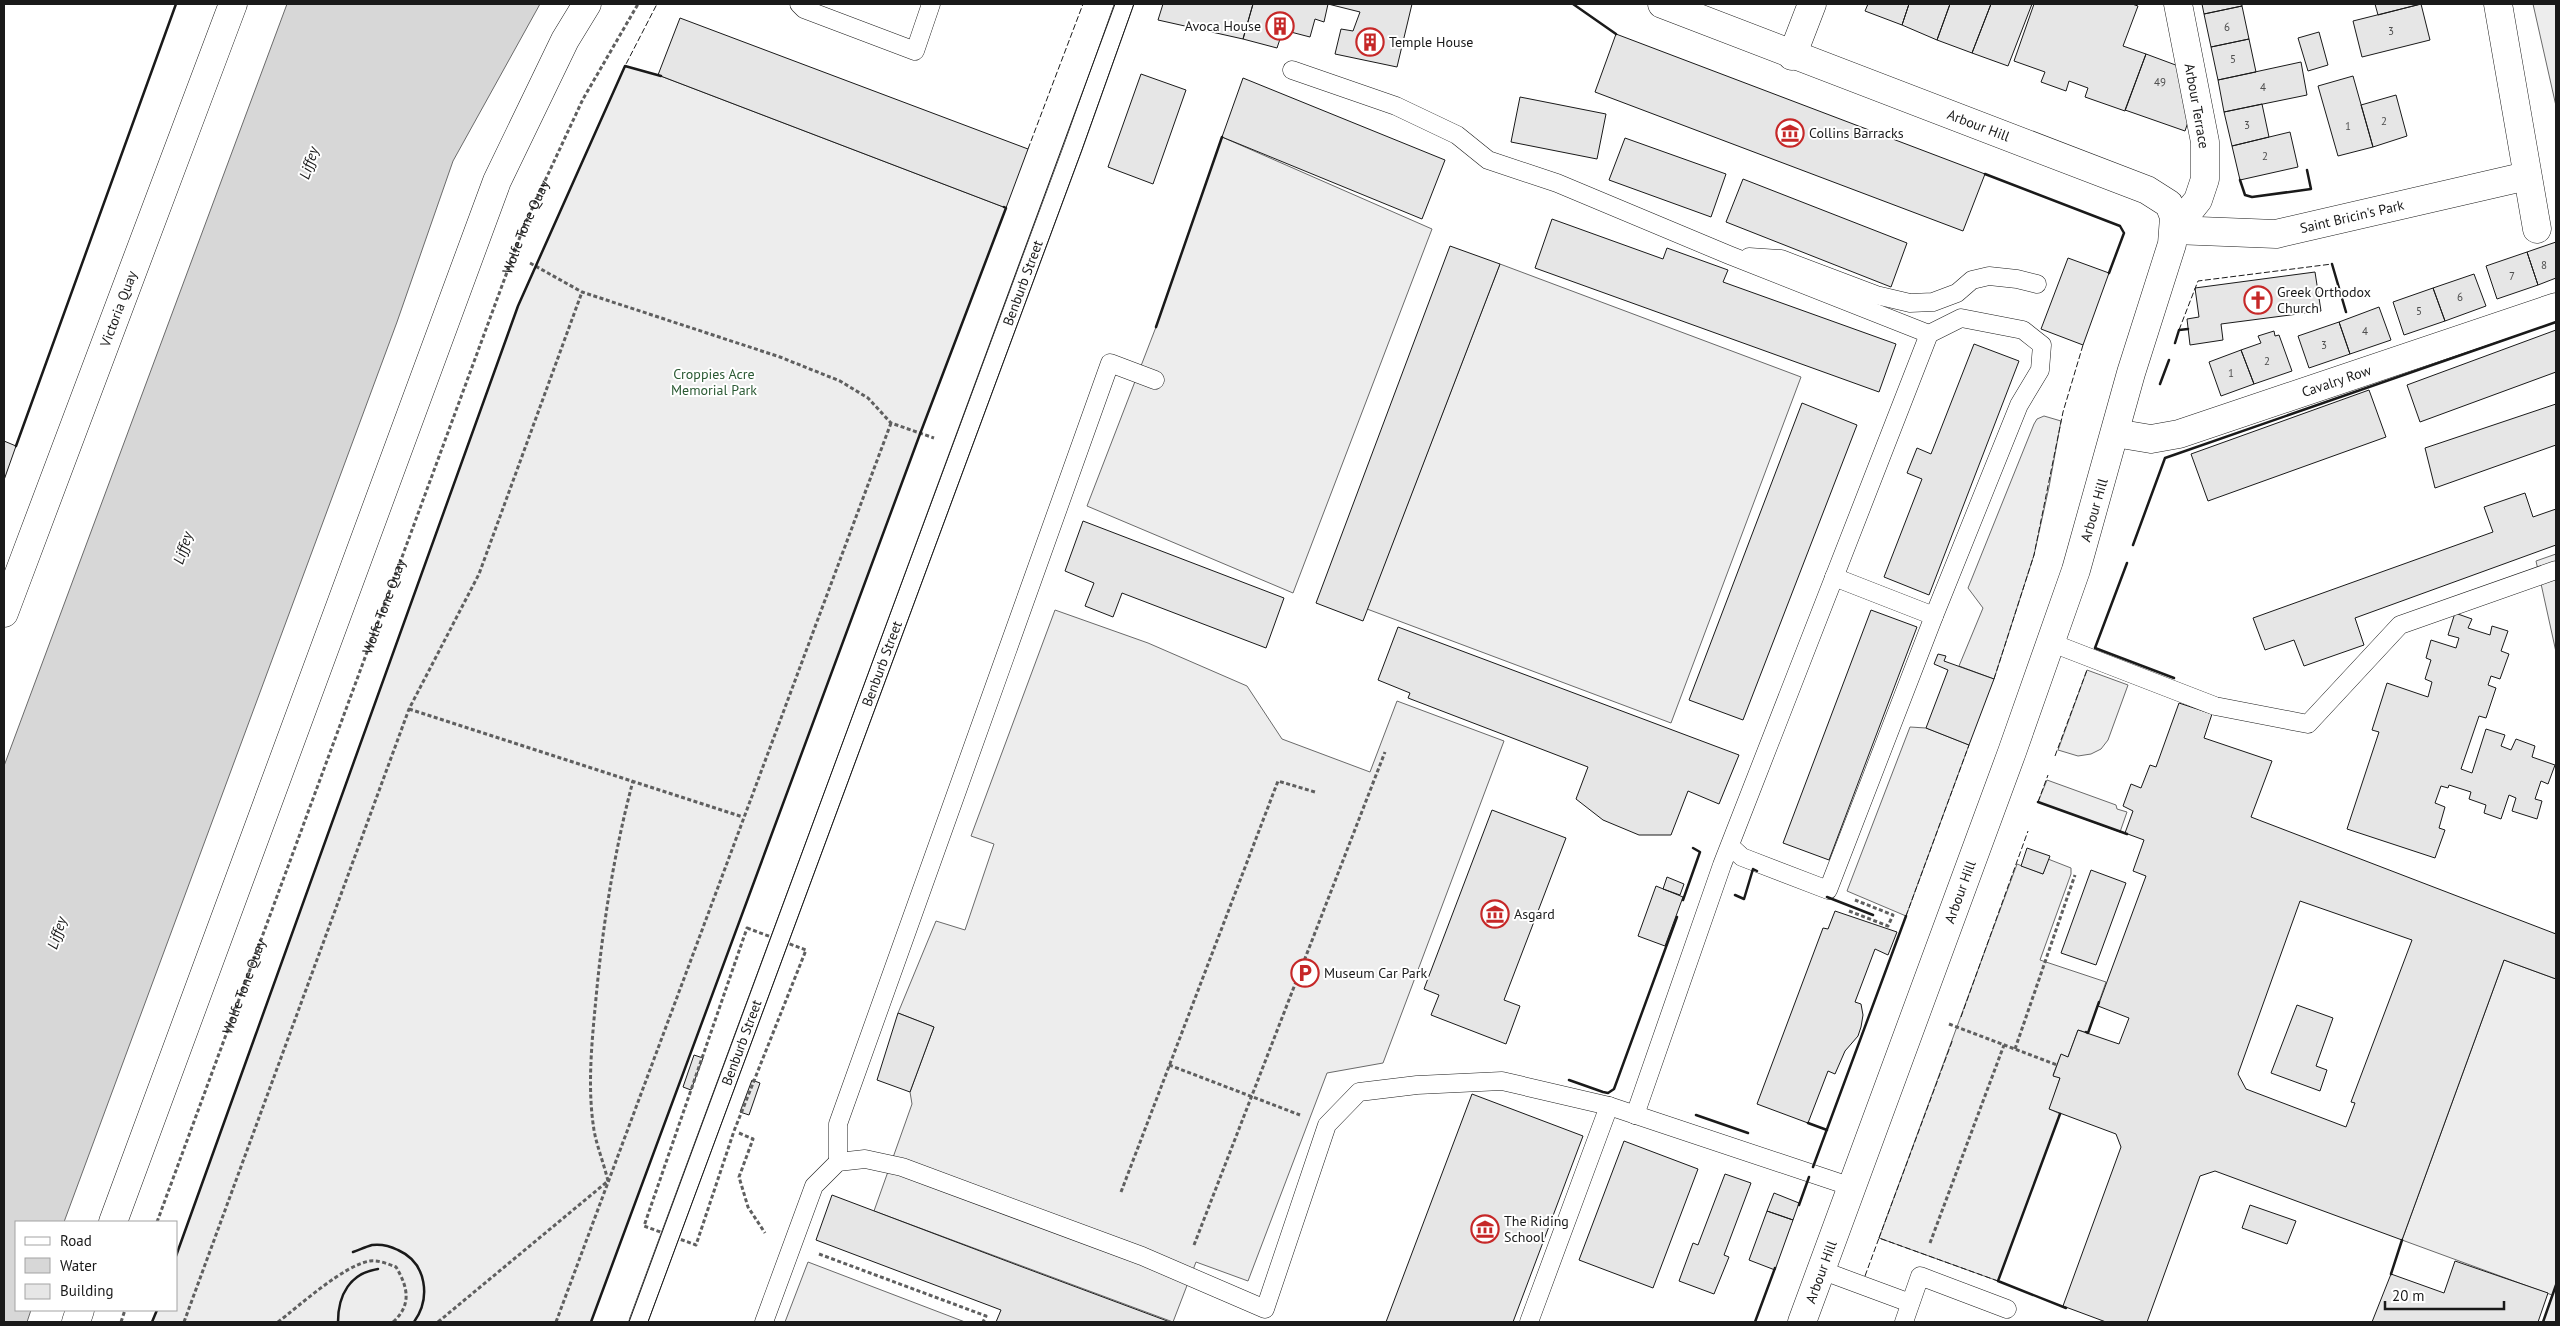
<svg xmlns="http://www.w3.org/2000/svg" width="2560" height="1326" viewBox="0 0 2560 1326" font-family="'PT Sans',sans-serif">
	<style>
		.built { fill: #ededed; stroke: #6a6a6a }
		.water { fill: #d7d7d7; stroke: #6a6a6a }
		.building { fill: #e6e6e6; stroke: #1a1a1a; fill-rule: evenodd }
		.lines { fill: none; stroke-linecap: round; stroke-linejoin: round }
		.lane-casing { stroke: #1a1a1a; stroke-width: 19 }
		.street-casing { stroke: #1a1a1a; stroke-width: 29 }
		.secondary-casing { stroke: #1a1a1a; stroke-width: 29 }
		.path { stroke: #5f5f5f; stroke-width: 3; stroke-dasharray: 4 2.5; stroke-linecap: butt }
		.lane { stroke: #fff; stroke-width: 18 }
		.street { stroke: #fff; stroke-width: 28 }
		.secondary { stroke: #fff; stroke-width: 28 }
		.tram { stroke: #1a1a1a; stroke-width: 1 }
		.fence { stroke: #1a1a1a; stroke-width: 1; stroke-dasharray: 6 2.5; stroke-linecap: butt }
		.wall { stroke: #1a1a1a; stroke-width: 2.5 }
		.labels { text-anchor: middle; stroke-width: 4; stroke-linejoin: round; paint-order: stroke }
		.number-label { font-size: 11px; fill: #4d4d4d }
		.poi-label { font-size: 14px; fill: #1a1a1a; stroke: #fff; text-anchor: start }
		.street-label { font-size: 14px; fill: #1a1a1a; stroke: #fff }
		.park-label { font-size: 14px; fill: #2b5a34; stroke: #fff }
		.water-label { font-size: 15px; font-style: italic; fill: #1a1a1a; stroke: #fff }
	</style>
	<rect width="100%" height="100%" fill="#fff"/>
	<path class="built" d="M2533,4H2556V106Z
		M625,66L658,75L1006,208L920,434L591,1322H152L157,1310H176V1256L518,306Z
		M1222,137L1432,229L1293,593L1087,506L1156,327Z
		M1500,264L1801,377L1671,723L1367,609Z
		M2044,416L2061,421L2049,487L2034,555L1994,679L1959,666L1983,608L1968,588L2034,424L2037,419Z
		M2556,554V652L2536,561Z
		M1055,610L1148,643L1247,686L1282,739L1370,772L1397,701L1504,741L1383,1063L1327,1073L1248,1281L1196,1262L1173,1322L874,1211L912,1104L910,1092L934,1027L898,1013L936,921L965,930L994,844L971,836Z
		M2087,670L2128,685L2108,740L2101,749L2091,754L2078,756L2058,750Z
		M1910,727L1926,728L1969,745L1906,916L1847,891Z
		M2047,780L2116,805L2117,809L2127,812L2120,832L2038,802Z
		M2048,859L2071,868V874L2040,960L2106,982L2088,1033L2078,1030L2068,1057L2061,1055L2053,1075L2060,1078L2050,1109L2060,1114L1998,1281L1879,1238L2017,864L2043,874Z
		M2504,960L2556,979V1322H2543L2552,1295L2402,1240Z
		M808,1262L965,1322H785Z"/>
	<path class="water" d="M287,4H540L453,161L397,322L64,1222H16V1310H31L27,1322H4V766Z"/>
	<path class="building" d="M1163,4H1253L1243,39L1158,20Z
		M1253,4H1328L1324,22L1315,19L1310,37L1283,30L1277,48L1243,39Z
		M1412,4L1397,67L1335,54L1341,29L1353,31L1360,12L1328,4Z
		M1868,4H1909L1902,25L1865,11Z
		M1909,4H1950L1937,40L1902,25Z
		M1950,4H1991L1972,53L1937,40Z
		M1991,4H2032L2008,66L1972,53Z
		M2034,4H2132L2138,6L2123,46L2146,54L2125,111L2085,97L2088,88L2069,81L2066,91L2041,82L2045,72L2014,61Z
		M2202,4H2242V6L2204,14Z
		M2375,4H2421L2378,15Z
		M2421,4L2430,40L2362,57L2353,21Z
		M2242,6L2249,39L2211,47L2204,14Z
		M680,18L1028,149L1006,208L658,75Z
		M2319,32L2328,65L2308,71L2298,38Z
		M1616,34L1985,174L1963,231L1595,92Z
		M2249,39L2256,72L2218,80L2211,47Z
		M2146,54L2181,67L2192,110L2185,131L2125,110Z
		M2301,62L2307,95L2224,112L2218,80Z
		M1141,74L1186,90L1153,184L1108,167Z
		M2353,76L2373,147L2338,156L2318,86Z
		M1243,78L1445,160L1422,219L1222,137Z
		M2396,95L2407,136L2373,147L2361,105Z
		M1520,97L1606,114L1597,159L1511,142Z
		M2262,104L2269,137L2232,146L2224,112Z
		M2290,132L2298,167L2240,180L2232,146Z
		M1625,138L1726,174L1711,217L1609,180Z
		M1743,179L1907,243L1891,287L1726,222Z
		M1552,219L1663,259L1667,248L1728,270L1723,282L1896,344L1879,392L1535,268Z
		M2556,242V278L2538,285L2527,252Z
		M1450,246L1500,264L1363,621L1316,603Z
		M2527,252L2538,285L2497,299L2486,266Z
		M2068,258L2109,273L2083,345L2041,329Z
		M2315,272L2321,311L2221,324L2223,340L2190,345L2187,319L2199,317L2195,288Z
		M2474,274L2486,306L2445,321L2433,288Z
		M2433,288L2445,321L2404,335L2393,302Z
		M2379,307L2391,340L2350,354L2339,322Z
		M2339,322L2350,354L2309,368L2298,336Z
		M2556,330V372L2420,422L2407,385Z
		M2274,331L2275,336L2279,335L2292,371L2254,384L2241,350L2261,343L2258,336Z
		M1974,344L2019,361L1929,595L1884,577L1922,479L1907,473L1917,448L1931,454Z
		M2241,350L2254,384L2221,396L2209,362Z
		M2369,390L2386,437L2208,501L2191,454Z
		M1802,403L1857,425L1743,720L1689,700Z
		M2556,404V445L2435,488L2425,448Z
		M4,441L16,446L4,480Z
		M2525,493L2533,517L2556,509V545L2355,618L2364,645L2304,666L2294,640L2265,650L2253,618L2493,532L2484,507Z
		M1083,521L1284,598L1266,648L1122,593L1113,617L1085,606L1094,583L1065,571Z
		M1871,610L1917,627L1829,860L1783,843Z
		M2455,613L2472,619L2468,628L2490,635L2492,626L2508,631L2501,651L2509,654L2500,679L2491,676L2488,685L2496,688L2486,718L2479,716L2461,769L2472,773L2486,729L2505,735L2501,746L2511,750L2516,739L2535,746L2532,757L2555,765L2548,784L2541,781L2535,799L2542,801L2537,819L2512,811L2516,798L2509,795L2501,819L2484,813L2486,805L2469,799L2471,792L2449,785L2448,788L2441,786L2435,803L2445,807L2439,828L2445,830L2435,858L2347,829L2379,732L2372,730L2387,683L2428,697L2432,682L2425,679L2431,660L2426,658L2431,640L2456,648L2459,638L2448,635Z
		M1398,627L1739,755L1719,804L1688,791L1671,835H1639L1603,820L1576,799L1588,767L1408,698L1410,693L1378,680Z
		M1938,654L1946,656L1944,661L1994,679L1969,745L1926,728L1948,670L1934,664Z
		M2179,703L2212,714L2204,738L2272,761L2251,817L2556,934V979L2504,960L2402,1240L2215,1171L2200,1176L2147,1322H2106L2063,1306L2121,1147L2116,1134L2049,1109L2060,1078L2053,1076L2061,1054L2068,1057L2078,1030L2119,1044L2129,1018L2098,1006L2146,876L2133,871L2144,840L2125,833L2133,811L2123,806L2131,784L2141,788L2150,765L2156,767ZM2300,901L2412,940L2351,1102L2355,1103L2346,1127L2246,1089L2238,1074Z
		M1492,810L1566,838L1504,1000L1520,1006L1506,1044L1431,1015L1439,995L1424,989Z
		M2027,848L2050,856L2043,874L2021,866Z
		M2091,870L2126,883L2096,965L2061,953Z
		M1667,877L1684,884L1680,895L1663,889Z
		M1656,886L1683,897L1665,946L1638,936Z
		M1835,911L1897,932L1888,955L1875,949L1855,1002L1861,1004L1863,1015L1861,1027L1858,1036L1845,1051L1835,1074L1828,1071L1808,1123L1757,1104L1823,928L1828,929Z
		M2297,1005L2333,1018L2316,1066L2327,1070L2320,1091L2271,1073Z
		M898,1013L934,1027L910,1092L877,1080Z
		M694,1055L703,1058L691,1090L683,1087Z
		M752,1080L760,1083L749,1115L740,1112Z
		M1472,1094L1583,1136L1513,1322H1386Z
		M1624,1141L1698,1169L1653,1288L1579,1260Z
		M1725,1174L1751,1183L1724,1255L1729,1257L1714,1294L1679,1281L1693,1243L1698,1245Z
		M1774,1193L1799,1203L1793,1220L1767,1211Z
		M832,1195L1017,1265L1170,1322H996L1001,1310L816,1240Z
		M2250,1205L2296,1221L2287,1244L2242,1228Z
		M1767,1211L1793,1220L1775,1270L1749,1260Z
		M2455,1261L2548,1293L2538,1322H2372L2391,1274L2444,1293Z"/>
	<g class="lines">
		<g class="lane-casing">
			<g id="lane">
				<path d="M799,4L804,9L915,51L931,4"/>
				<path d="M1292,70L1396,106L1457,135L1488,160L1557,183L1729,255L1929,334"/>
				<path d="M1749,257L1781,259L1876,295L1910,303L1933,302L1957,293L1972,280L1989,276L2017,279L2037,284"/>
				<path d="M1834,577L1934,616"/>
				<path d="M2052,643L2215,706L2308,724L2400,625L2556,570"/>
				<path d="M1635,1115L1722,865L1929,334L1961,318L2023,330L2042,345L2040,370L2019,405L1934,616L1828,890L1742,857L1730,846"/>
				<path d="M838,1162V1124L1110,363L1155,380"/>
				<path d="M1821,1270L1910,1303"/>
				<path id="s2" d="M638,1322L1073,147L1124,4"/>
				<path d="M764,1322L814,1186L838,1162L865,1159L902,1167L1142,1256L1265,1309L1327,1125L1359,1092L1417,1085L1502,1081L1609,1106L1852,1187"/>
				<path d="M1529,1322L1609,1106"/>
				<path d="M1904,1322L1920,1276L2007,1309"/>
			</g>
		</g>
		<g class="street-casing">
			<g id="street">
				<path id="s3" d="M1662,4L2147,190L2169,204L2174,217L2172,244L2131,373L2076,570L2012,752L1802,1322"/>
				<path d="M2498,4L2537,229"/>
				<path d="M1792,56L1812,4"/>
				<path id="s4" d="M2174,230L2276,234L2527,176"/>
				<path d="M2174,230L2198,200L2205,179V142L2178,4"/>
				<path id="s5" d="M2115,433L2151,439L2179,434L2556,307"/>
			</g>
		</g>
		<g class="secondary-casing">
			<g id="secondary">
				<path id="s6" d="M4,613L233,4"/>
				<path d="M113,1222L497,181L565,40L587,4"/>
				<path d="M76,1322L80,1310"/>
			</g>
		</g>
		<g class="path">
			<path d="M530,263L582,292L780,357L840,381L868,398L891,423L934,438"/>
			<path d="M409,709L743,817"/>
			<path d="M1849,911L1888,926L1893,915L1855,900"/>
			<path d="M747,928L806,950L734,1131L696,1245L644,1226Z"/>
			<path d="M1949,1024L2057,1065"/>
			<path d="M2015,1049L2075,875"/>
			<path d="M1169,1065L1300,1115"/>
			<path d="M739,1133L753,1139L739,1177L748,1207L765,1233"/>
			<path d="M1121,1192L1278,781L1315,792"/>
			<path id="s1" d="M157,1222L524,226L583,99L638,4"/>
			<path d="M1930,1243L2004,1045"/>
			<path d="M1194,1245L1385,752"/>
			<path d="M819,1254L986,1316L983,1322"/>
			<path d="M121,1322L125,1310"/>
			<path d="M184,1322L409,709L479,574L582,292"/>
			<path d="M278,1322C299,1306 344,1265 370,1261C379,1260 388,1264 396,1267C408,1287 412,1305 393,1322"/>
			<path d="M438,1322L608,1181C604,1164 597,1147 594,1130C587,1087 592,1041 596,998C603,924 614,852 633,781"/>
			<path d="M556,1322L891,423"/>
		</g>
		<use href="#lane" class="lane"/>
		<use href="#street" class="street"/>
		<use href="#secondary" class="secondary"/>
		<path class="tram" d="M629,1322L1115,4
			M648,1322L1082,150L1134,4"/>
		<path class="fence" d="M1028,149L1083,4
			M2179,330L2198,281L2332,264
			M1994,679L2034,555L2063,412L2083,345
			M2055,756L2087,670
			M2038,802L2048,775
			M1906,916L1969,745
			M1961,1017L2028,831
			M1879,1238L1953,1039
			M176,1256L518,306L625,66L657,4
			M1865,1276L1879,1238L1998,1281
			M152,1322L157,1310"/>
		<path class="wall" d="M1573,4L1616,34
			M1985,174L2120,226L2124,233L2109,273
			M2240,180L2245,195L2252,197L2311,189L2307,170
			M2332,264L2346,312
			M1156,327L1222,137
			M2175,343L2179,330L2188,329
			M2160,384L2169,360
			M16,446L176,4
			M2133,545L2165,458L2556,322
			M2127,563L2095,648L2174,678
			M2038,802L2127,834
			M1735,895L1744,899L1753,869L1757,871
			M1827,897L1873,915
			M1683,900L1700,852L1693,848
			M2086,1032L2088,1033L2099,1002
			M1569,1080L1603,1092L1608,1093L1614,1089L1677,917
			M2060,1114L1998,1281L2066,1308
			M1696,1115L1748,1133
			M1808,1123L1827,1130
			M1813,1167L1906,916
			M1799,1205L1809,1177
			M353,1252C359,1250 365,1247 372,1245C380,1244 390,1246 398,1250C427,1263 431,1298 414,1322
			M176,1256L518,306L625,66L661,76
			M2391,1274L2402,1240
			M152,1322L157,1310
			M338,1322C338,1295 350,1273 378,1269
			M591,1322L920,434L1006,208L1004,207
			M1755,1322L1775,1268
			M2543,1322L2556,1285"/>
	</g>
	<defs>
		<g id="building-ring" transform="scale(1.4375)"><circle r="9.5" fill="#fff" stroke="#c62828" stroke-width="1.5"/><path d="M-4-6H4V6H1V3H-1V6H-4ZM-2.5-4.3h1.7v1.8h-1.7ZM.8-4.3h1.7v1.8H.8ZM-2.5-1h1.7V.8h-1.7ZM.8-1h1.7V.8H.8Z" fill="#c62828"/></g>
		<g id="museum-ring" transform="scale(1.4375)"><circle r="9.5" fill="#fff" stroke="#c62828" stroke-width="1.5"/><path d="M0-6L6-3V-2H-6V-3ZM-5-1h2V3h-2ZM-1-1h2V3h-2ZM3-1h2V3H3ZM-6 4H6V6H-6Z" fill="#c62828"/></g>
		<g id="church-ring" transform="scale(1.4375)"><circle r="9.5" fill="#fff" stroke="#c62828" stroke-width="1.5"/><path d="M-1.2-6h2.4v3.5h3.3v2.4h-3.3V6h-2.4V-.1h-3.3v-2.4h3.3Z" fill="#c62828"/></g>
		<g id="parking-ring" transform="scale(1.4375)"><circle r="9.5" fill="#fff" stroke="#c62828" stroke-width="1.5"/><path d="M-3.5-5.5H1a3.5 3.5 0 0 1 0 7H-1V5.5H-3.5ZM-1-3.4V-.6H.8a1.4 1.4 0 0 0 0-2.8Z" fill="#c62828"/></g>
	</defs>
	<g fill-rule="evenodd">
		<use href="#building-ring" x="1280" y="26"/>
		<use href="#building-ring" x="1370" y="42"/>
		<use href="#museum-ring" x="1790" y="133"/>
		<use href="#church-ring" x="2258" y="300"/>
		<use href="#museum-ring" x="1495" y="914"/>
		<use href="#parking-ring" x="1305" y="973"/>
		<use href="#museum-ring" x="1485" y="1229"/>
	</g>
	<g class="labels">
		<g class="number-label">
			<text x="2227" y="31">6</text>
			<text x="2391" y="35">3</text>
			<text x="2233" y="63">5</text>
			<text x="2160" y="86">49</text>
			<text x="2263" y="91">4</text>
			<text x="2384" y="125">2</text>
			<text x="2247" y="129">3</text>
			<text x="2348" y="130">1</text>
			<text x="2265" y="160">2</text>
			<text x="2544" y="269">8</text>
			<text x="2512" y="280">7</text>
			<text x="2460" y="301">6</text>
			<text x="2419" y="315">5</text>
			<text x="2365" y="335">4</text>
			<text x="2324" y="349">3</text>
			<text x="2267" y="365">2</text>
			<text x="2231" y="377">1</text>
		</g>
		<g class="poi-label">
			<text x="1261" y="31" text-anchor="end">Avoca House</text>
			<text x="1389" y="47">Temple House</text>
			<text x="1809" y="138">Collins Barracks</text>
			<text x="2277" y="297">Greek Orthodox<tspan x="2277" dy="16">Church</tspan></text>
			<text x="1514" y="919">Asgard</text>
			<text x="1324" y="978">Museum Car Park</text>
			<text x="1504" y="1226">The Riding<tspan x="1504" dy="16">School</tspan></text>
		</g>
		<g class="street-label">
			<text transform="translate(2197 106) rotate(80)" y="5">Arbour Terrace</text>
			<text dy="5" stroke="none"><textPath href="#s3" startOffset="339">Arbour Hill</textPath></text>
			<text dy="5" stroke="none"><textPath href="#s4" startOffset="180">Saint Bricin's Park</textPath></text>
			<text dy="5" stroke="none"><textPath href="#s1" startOffset="1061">Wolfe Tone Quay</textPath></text>
			<text dy="5" stroke="none"><textPath href="#s2" startOffset="1108">Benburb Street</textPath></text>
			<text dy="5" stroke="none"><textPath href="#s6" startOffset="325">Victoria Quay</textPath></text>
			<text dy="5" stroke="none"><textPath href="#s5" startOffset="231">Cavalry Row</textPath></text>
			<text transform="translate(2094 510) rotate(-74)" y="5">Arbour Hill</text>
			<text dy="5" stroke="none"><textPath href="#s1" startOffset="656">Wolfe Tone Quay</textPath></text>
			<text dy="5" stroke="none"><textPath href="#s2" startOffset="702">Benburb Street</textPath></text>
			<text transform="translate(1960 892) rotate(-70)" y="5">Arbour Hill</text>
			<text dy="5" stroke="none"><textPath href="#s1" startOffset="251">Wolfe Tone Quay</textPath></text>
			<text dy="5" stroke="none"><textPath href="#s2" startOffset="298">Benburb Street</textPath></text>
			<text transform="translate(1821 1272) rotate(-70)" y="5">Arbour Hill</text>
		</g>
		<g class="park-label">
			<text x="714" y="379">Croppies Acre<tspan x="714" dy="16">Memorial Park</tspan></text>
		</g>
		<g class="water-label">
			<text transform="translate(309 163) rotate(-72)" y="5">Liffey</text>
			<text transform="translate(183 548) rotate(-72)" y="5">Liffey</text>
			<text transform="translate(57 933) rotate(-72)" y="5">Liffey</text>
		</g>
	</g>
	<rect width="2560" height="1326" fill="none" stroke="#1a1a1a" stroke-width="10"/>
	<rect x="15" y="1221" width="162" height="90" fill="#ffffff" stroke="#a3a3a3"/>
	<rect x="25" y="1237" width="25" height="8" fill="#ffffff" stroke="#a3a3a3"/>
	<text x="60" y="1246" font-size="15" fill="#1a1a1a">Road</text>
	<rect x="25" y="1258" width="25" height="15" fill="#d7d7d7" stroke="#a3a3a3"/>
	<text x="60" y="1271" font-size="15" fill="#1a1a1a">Water</text>
	<rect x="25" y="1284" width="25" height="15" fill="#e6e6e6" stroke="#a3a3a3"/>
	<text x="60" y="1296" font-size="15" fill="#1a1a1a">Building</text>
	<path d="M2385 1301v8h119v-8" fill="none" stroke="#1a1a1a" stroke-width="2.5"/>
	<text x="2392" y="1301" font-size="15" fill="#1a1a1a" stroke="#ffffff" stroke-width="4" paint-order="stroke">20 m</text>
</svg>
